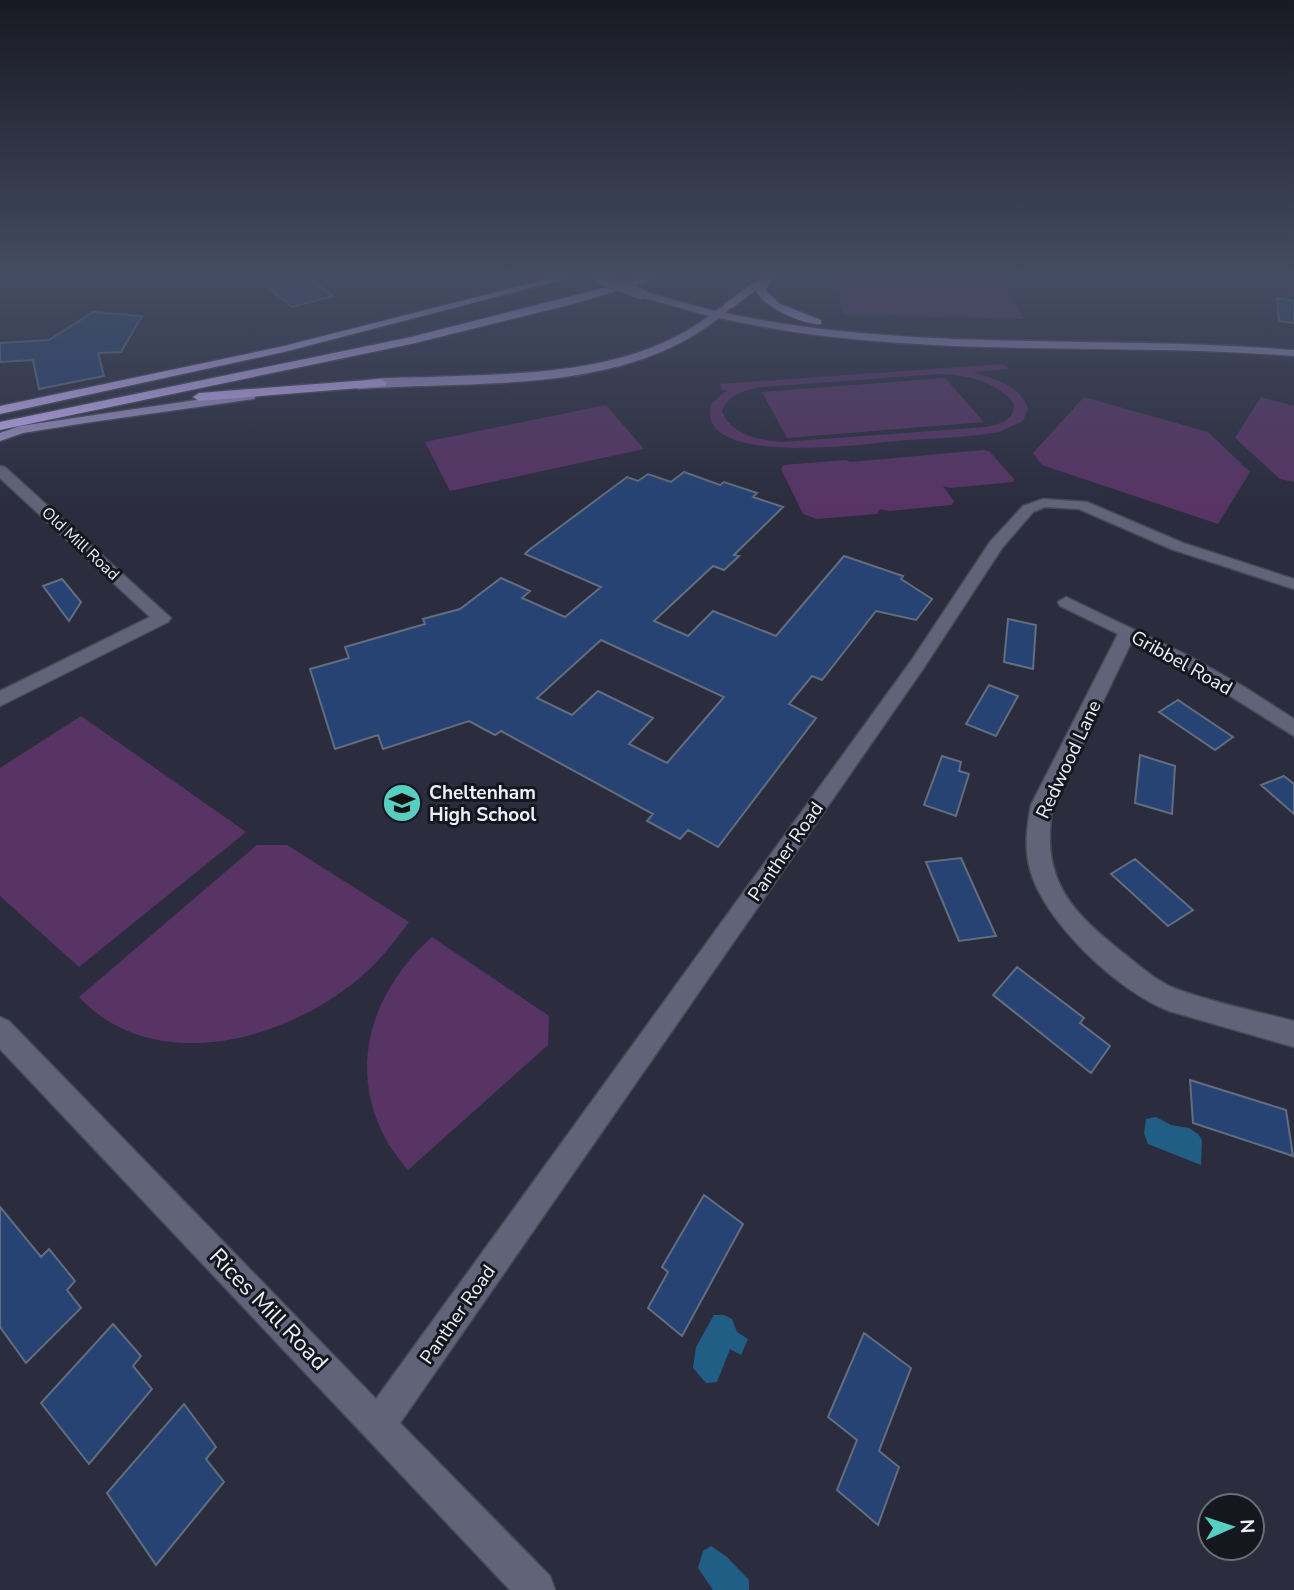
<svg xmlns="http://www.w3.org/2000/svg" width="1294" height="1590" viewBox="0 0 1294 1590" font-family="'Nunito Sans',sans-serif">
	<style>
		.green { fill: #573464; fill-rule: evenodd }
		.water { fill: #205e86 }
		.building { fill: #264374; stroke: #626d7f; stroke-width: 2; fill-rule: evenodd }
		.lines { fill: none; stroke-linecap: round; stroke-linejoin: round }
		.minor-casing { stroke: #474958; stroke-width: 3 }
		.major-casing { stroke: #474958; stroke-width: 3 }
		.highway-casing { stroke: #474958; stroke-width: 3 }
		.minor { fill: #616478; fill-rule: evenodd }
		.major { fill: #9c91c3; fill-rule: evenodd }
		.highway { fill: #c4aff5; fill-rule: evenodd }
		.major-bridge-casing { stroke: #474958; stroke-width: 13; stroke-linecap: butt }
		.major-bridge { stroke: #9c91c3; stroke-width: 11 }
		.labels { text-anchor: middle; stroke-width: 6; stroke-linejoin: round; paint-order: stroke }
		.far-street-label { font-size: 16px; fill: #edeffb; stroke: #15161e }
		.street-label { font-size: 19px; fill: #edeffb; stroke: #15161e }
		.poi-label { font-size: 19px; font-weight: bold; fill: #edeffb; stroke: #15161e; text-anchor: start }
		.near-street-label { font-size: 23px; fill: #edeffb; stroke: #15161e }
	</style>
	<rect width="100%" height="100%" fill="#2b2d3e"/>
	<path class="green" d="M836,278L1000,281L1004,282L1024,319L843,314Z
		M1003,364L1009,369L973,372C994,379 1021,385 1028,409L1023,421L999,432C965,438 930,438 896,441C867,444 690,468 712,403L727,390H722L719,384ZM939,374C966,375 994,380 1013,402C1017,420 1000,424 986,427L782,442C759,440 731,435 722,411C729,394 744,391 761,387Z
		M945,378L984,422L787,438L762,392Z
		M1084,397L1208,432L1250,472L1218,524L1042,465L1033,453Z
		M1261,397L1294,406V482L1280,479L1235,438Z
		M606,405L644,449L450,491L425,442Z
		M983,450L989,451L1014,479L1013,482L950,488L943,486L954,501L952,505L889,511L880,509L877,514L817,519L803,514L781,469L783,465L845,460L851,462Z
		M81,716L246,832L79,967L0,896V768Z
		M257,845H287L409,922C393,944 377,964 356,981C281,1042 153,1076 79,997Z
		M432,937L549,1016L548,1045L408,1170C342,1095 360,1001 432,937Z"/>
	<path class="water" d="M1156,1117L1171,1125L1189,1128L1198,1134L1202,1140L1201,1165L1148,1144L1144,1133L1146,1119Z
		M714,1315H724L732,1319L737,1332L748,1339L741,1355L730,1349L717,1382L706,1383L693,1368L696,1347Z
		M711,1546L727,1557L749,1580V1590H713L698,1568L703,1551Z"/>
	<path class="building" d="M257,278H308L333,296L292,307Z
		M1277,298L1294,301V323L1279,321Z
		M93,312L142,316L121,352L98,353L104,376L39,389L33,360L0,362V343L49,340Z
		M684,472L720,485L724,482L757,493L753,497L783,507L734,555L739,556L724,570L713,566L654,621L688,636L713,611L776,636L844,556L903,576L901,579L932,599L916,620L876,611L822,680L812,676L789,704L816,718L718,847L688,830L680,839L647,821L653,814L501,731L495,735L469,721L383,749L378,735L335,749L310,669L349,658L345,647L425,624L423,619L460,609L501,578L530,591L522,598L565,617L601,587L525,554L529,550L627,477L638,481L648,474L671,482ZM601,640L724,697L667,763L629,744L653,718L598,691L572,715L537,698Z
		M62,579L81,602L69,621L43,586Z
		M1008,619L1036,625L1033,669L1004,662Z
		M989,685L1018,696L996,736L966,724Z
		M1178,700L1233,737L1215,750L1159,712Z
		M1140,755L1175,766L1172,814L1135,803Z
		M942,756L961,762L959,771L969,774L956,816L924,805Z
		M1284,776L1294,784V814L1261,785Z
		M961,858L996,936L959,941L926,862Z
		M1135,859L1193,910L1168,926L1111,874Z
		M1017,967L1084,1018L1080,1023L1110,1046L1091,1073L993,995Z
		M1190,1080L1286,1110L1293,1156L1193,1123Z
		M704,1195L743,1224L682,1336L648,1308L668,1272L662,1267Z
		M0,1207L41,1257L49,1249L75,1281L67,1290L81,1308L26,1363L0,1327Z
		M113,1324L141,1356L133,1366L152,1389L89,1464L41,1403Z
		M864,1333L911,1368L879,1451L899,1467L878,1525L837,1490L857,1440L828,1417Z
		M184,1404L216,1447L206,1459L224,1482L156,1565L107,1493Z"/>
	<g class="lines">
		<g class="minor-casing">
			<path id="minor" d="M0,466L5,467L171,618L168,622L0,706V691L150,617L0,478Z
				M1043,499L1087,502L1183,543L1294,579V589L1171,549L1079,509L1045,507L1033,512L1002,548L923,669L400,1423L550,1576L555,1590H510L0,1049V1017L9,1021L376,1399L911,661L990,542L1023,506Z
				M1066,597L1189,656L1246,688L1294,719V736L1205,680L1132,641L1053,805C1039,880 1071,912 1127,956C1142,968 1158,982 1176,989C1214,1003 1255,1011 1294,1021V1047L1169,1011C1119,992 1043,921 1030,869C1024,847 1027,827 1031,805L1118,634L1060,606L1058,602Z"/>
		</g>
		<g class="major-casing">
			<path id="major" d="M641,291L715,311L728,303L733,306L725,313C913,353 1104,334 1294,350V356C1103,341 908,361 719,318C620,396 476,380 358,389L352,385C364,376 413,378 431,377C525,373 630,375 709,316L637,296V292Z
				M250,392L256,396L254,399L85,423L23,433L0,441V433L20,426Z"/>
		</g>
		<g class="highway-casing">
			<path id="highway" d="M551,278H569L284,352L0,414V406L284,346Z
				M642,278H659L577,303L411,344L0,430V422L411,337Z
				M760,278H772L766,291L780,304L821,320V324C805,326 761,306 756,290L732,308H724V304Z
				M381,379L387,383L385,386L199,401L193,397L199,393Z"/>
		</g>
		<use href="#minor" class="minor"/>
		<use href="#major" class="major"/>
		<use href="#highway" class="highway"/>
		<g class="major-bridge-casing">
			<path id="major-bridge" d="M600,278L641,294"/>
		</g>
		<use href="#major-bridge" class="major-bridge"/>
	</g>
	<linearGradient id="sky" x2="0" y2="1"><stop stop-color="#181922"/><stop offset="0.55" stop-color="#444c63"/><stop offset="1" stop-color="#444c63" stop-opacity="0"/></linearGradient>
	<rect width="1294" height="501" fill="url(#sky)"/>
	<defs>
		<g id="school-disc" transform="scale(2.0125)"><circle r="9.5" fill="#57cec2" stroke="#15161e"/><path d="M0-5L7-2L0 1L-7-2ZM-4 1L0 2.5L4 1V4Q0 6-4 4Z" fill="#111"/></g>
	</defs>
	<g fill-rule="evenodd">
		<use href="#school-disc" x="402" y="803"/>
	</g>
	<g class="labels">
		<g class="far-street-label">
			<text transform="translate(81 543) rotate(43)" y="6">Old Mill Road</text>
		</g>
		<g class="street-label">
			<text transform="translate(1182 662) rotate(29)" y="7">Gribbel Road</text>
			<text transform="translate(1068 759) rotate(-65)" y="7">Redwood Lane</text>
			<text transform="translate(785 851) rotate(-55)" y="7">Panther Road</text>
			<text transform="translate(457 1314) rotate(-55)" y="7">Panther Road</text>
		</g>
		<g class="poi-label">
			<text x="429" y="799">Cheltenham<tspan x="429" dy="22">High School</tspan></text>
		</g>
		<g class="near-street-label">
			<text transform="translate(269 1309) rotate(46)" y="8">Rices Mill Road</text>
		</g>
	</g>
	<g transform="translate(1231 1527) rotate(87)"><circle r="33" fill="#15161e" stroke="#6b6d76" stroke-width="2"/>
	<path d="M0-5L12 26L0 18L-12 26Z" fill="#57cec2"/>
	<text y="-10" font-size="19" font-weight="bold" text-anchor="middle" fill="#edeffb">N</text>
	</g>
</svg>
